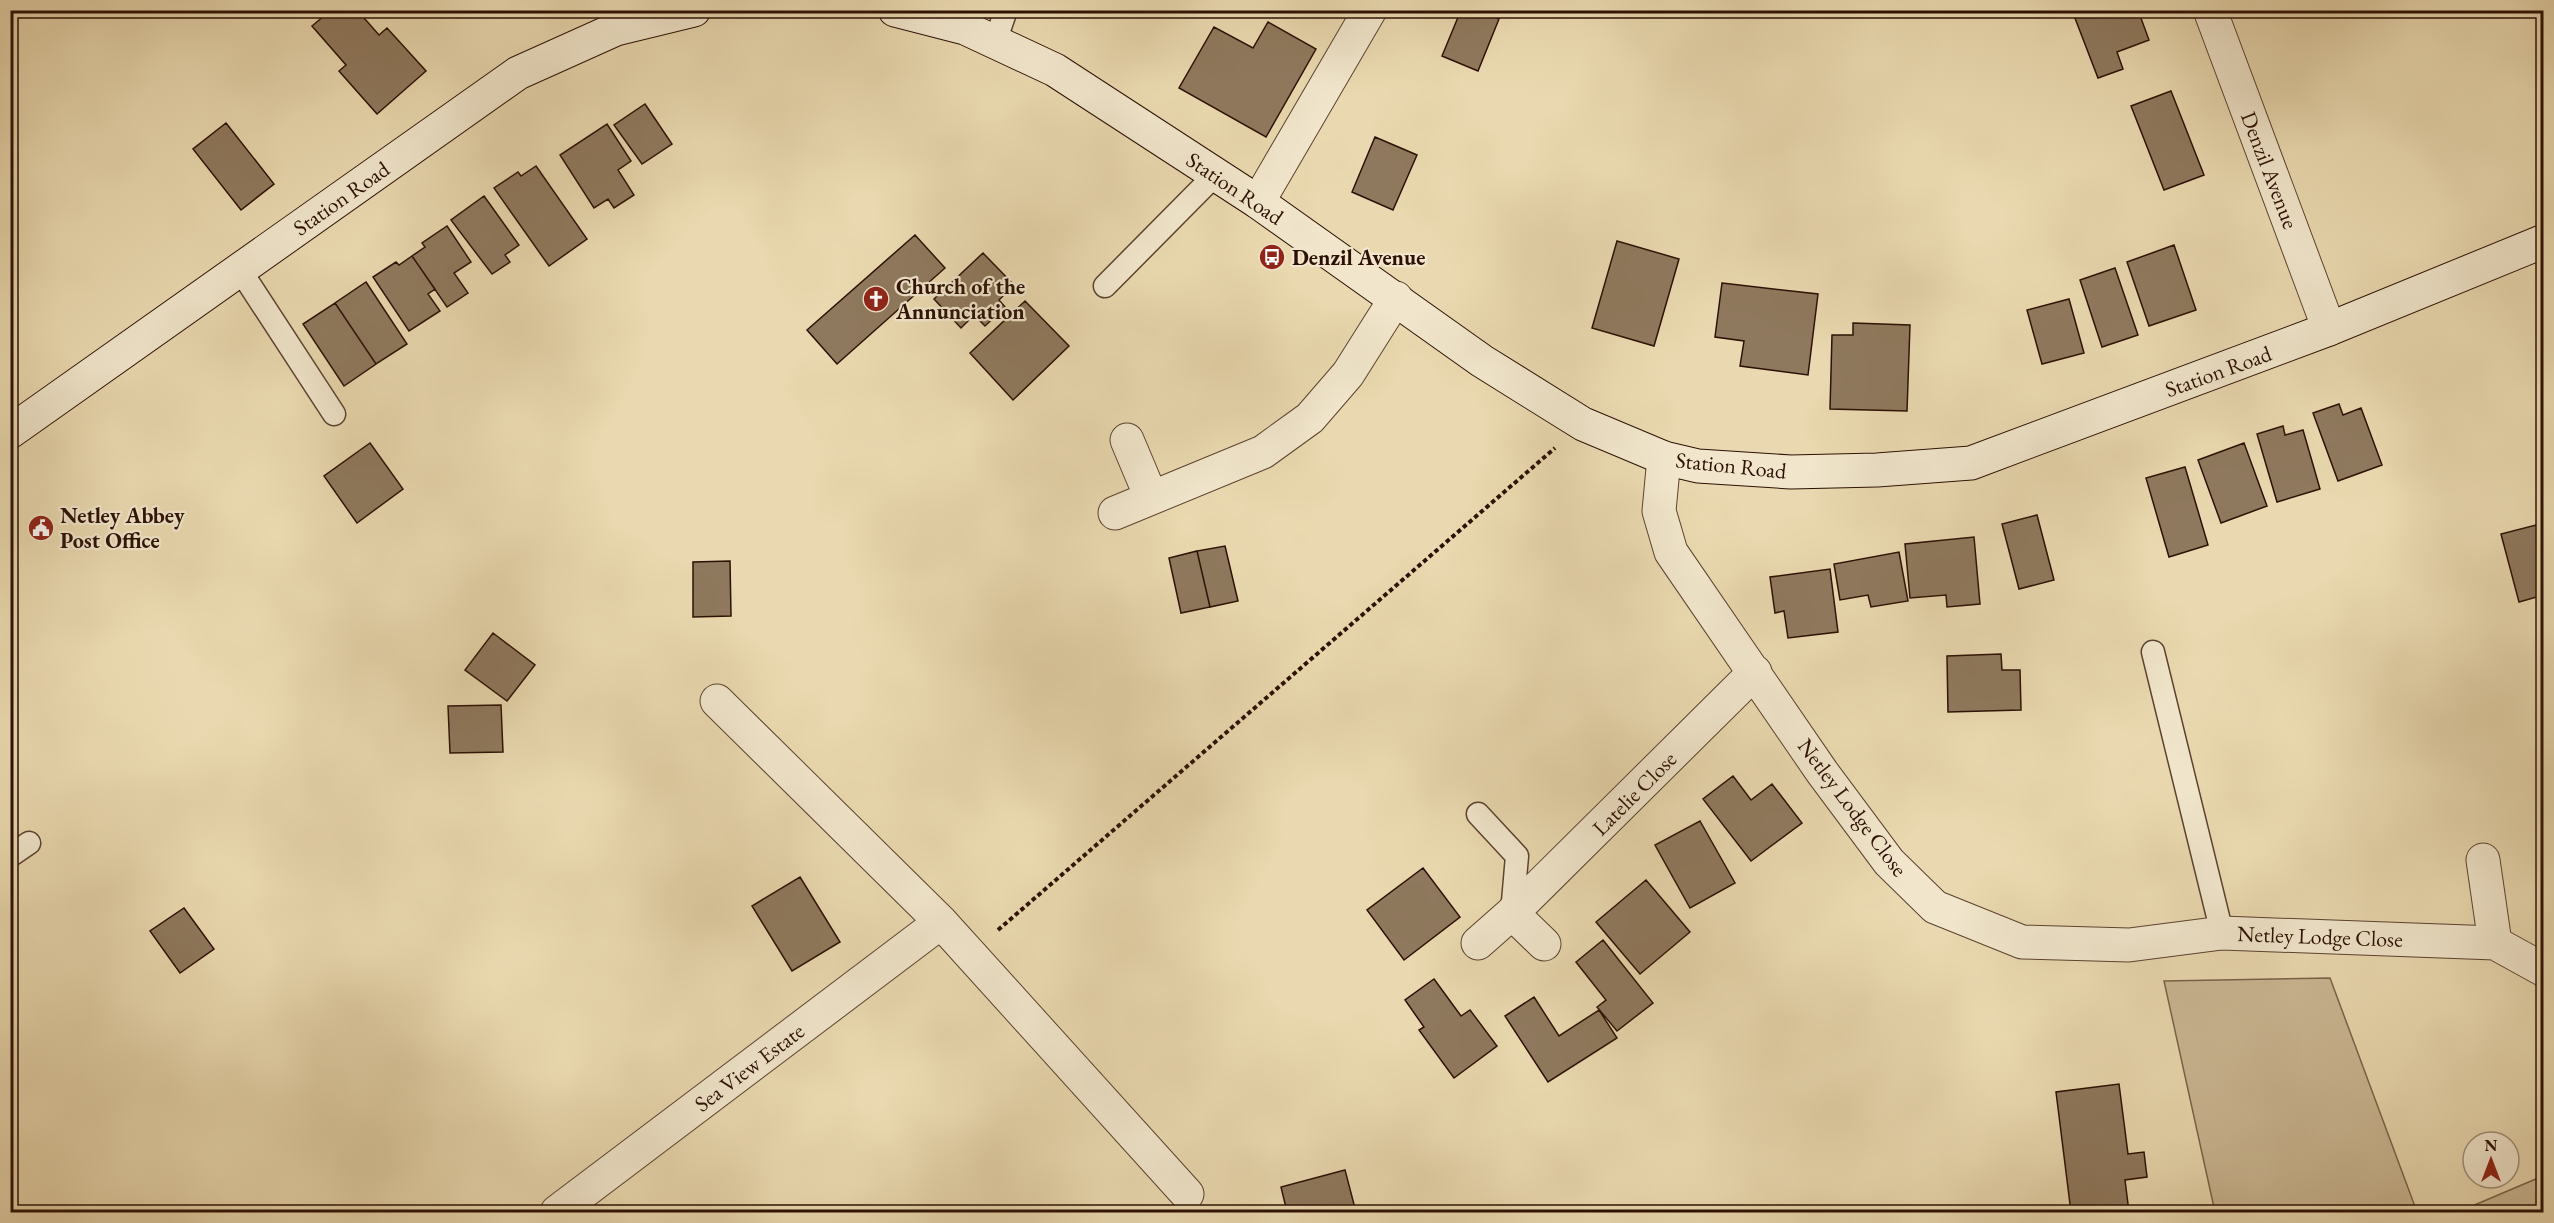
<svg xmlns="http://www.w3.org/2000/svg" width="2554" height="1223" viewBox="0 0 2554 1223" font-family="'EB Garamond',serif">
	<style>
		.green { fill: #cab793; stroke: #7b644c; stroke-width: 1.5 }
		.building { fill: #8f795e; stroke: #2c1005; stroke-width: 1.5 }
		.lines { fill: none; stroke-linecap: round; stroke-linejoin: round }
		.lane-casing { stroke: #5c4230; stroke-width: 25 }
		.street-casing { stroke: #5c4230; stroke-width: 35 }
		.secondary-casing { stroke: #2c1005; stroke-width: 35 }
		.path { stroke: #2c1005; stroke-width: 4; stroke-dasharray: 4.5 3; stroke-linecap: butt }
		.lane { stroke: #f1e6cc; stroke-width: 22 }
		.street { stroke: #f1e6cc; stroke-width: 33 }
		.secondary { stroke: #f1e6cc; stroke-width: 33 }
		.labels { text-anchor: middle; stroke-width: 4.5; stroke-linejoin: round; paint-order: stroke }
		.street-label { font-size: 22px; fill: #2c1005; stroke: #f1e6cc }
		.poi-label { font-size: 22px; font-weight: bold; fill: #2c1005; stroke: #f1e6cc; text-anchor: start }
	</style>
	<rect width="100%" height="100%" fill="#ead9b0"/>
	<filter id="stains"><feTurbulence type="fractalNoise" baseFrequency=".00333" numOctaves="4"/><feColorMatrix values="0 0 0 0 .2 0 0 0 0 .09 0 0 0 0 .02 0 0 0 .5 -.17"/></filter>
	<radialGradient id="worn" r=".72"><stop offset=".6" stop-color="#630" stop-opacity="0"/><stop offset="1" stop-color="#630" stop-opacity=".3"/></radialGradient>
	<path class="green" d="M2330,978L2417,1212H2215L2164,981Z
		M2543,1176V1212H2458Z"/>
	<path class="building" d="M331,10H357L379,35L387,28L426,71L377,114L339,71L346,65L312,26Z
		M1461,10H1480L1499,19L1478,71L1442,56Z
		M2081,10H2138L2149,40L2117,52L2123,69L2098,78L2073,13Z
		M1268,22L1316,49L1266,137L1179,88L1214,27L1253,48Z
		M2171,91L2204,175L2164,190L2131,106Z
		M645,104L672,144L642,164L614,125Z
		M226,123L274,184L241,210L193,149Z
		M607,124L631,161L618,170L634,195L614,208L608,199L594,208L560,155Z
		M1375,137L1417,155L1393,210L1352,192Z
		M536,166L587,239L549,266L494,188L518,172L521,176Z
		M484,196L519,245L505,255L510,262L492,274L451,220Z
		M447,226L471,262L454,273L468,293L447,307L412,256L425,247L422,243Z
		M915,235L945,268L837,364L807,330Z
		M1617,241L1679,259L1654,346L1592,328Z
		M2174,245L2196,310L2149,326L2127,262Z
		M983,253L1014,285L999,300L1005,307L985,326L974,315L961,328L934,299Z
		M412,256L435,289L428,294L440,311L409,331L373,277L396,262L399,265Z
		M2115,268L2138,335L2102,347L2080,280Z
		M366,282L407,344L376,364L335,303Z
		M1722,283L1818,294L1808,375L1740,366L1744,341L1715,337Z
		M2069,299L2084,353L2042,364L2027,310Z
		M1025,301L1069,346L1013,400L970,353Z
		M335,303L376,364L344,386L303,324Z
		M1853,323L1910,325L1907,411L1830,409L1832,335H1853Z
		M2339,404L2343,415L2361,408L2382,465L2338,481L2313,413Z
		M2283,426L2285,435L2303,430L2320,489L2277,502L2257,434Z
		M370,443L403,489L357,523L324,476Z
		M2244,443L2267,506L2221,523L2198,460Z
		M2185,467L2208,545L2169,557L2146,478Z
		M2037,515L2054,580L2019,589L2002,524Z
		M2544,523V595L2519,602L2501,534Z
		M1974,537L1980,604L1947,607L1946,595L1910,598L1905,544Z
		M1225,546L1238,601L1210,607L1197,551Z
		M1197,551L1210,607L1181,613L1169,558Z
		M1899,552L1908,601L1871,607L1868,595L1840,600L1834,564Z
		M730,561L731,616L693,617V562Z
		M1830,569L1838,632L1788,638L1784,611L1775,613L1770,577Z
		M493,633L535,665L507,701L465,670Z
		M2001,654L2002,670H2020L2021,710L1948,712L1947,656Z
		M501,705L503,752L450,753L448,706Z
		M1733,776L1751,800L1772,784L1802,823L1751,861L1703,799Z
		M1700,821L1735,883L1690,908L1655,845Z
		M1423,868L1460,917L1404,960L1367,910Z
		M800,877L840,942L792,971L752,906Z
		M1646,880L1690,932L1640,974L1596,922Z
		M184,908L214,949L180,973L150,931Z
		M1603,940L1653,1003L1617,1031L1597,1007L1606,1000L1576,962Z
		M1434,979L1461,1016L1470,1010L1497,1046L1454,1078L1419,1030L1424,1027L1405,1000Z
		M1534,997L1559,1036L1599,1010L1617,1038L1548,1082L1505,1016Z
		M2119,1084L2128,1154L2144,1152L2147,1177L2125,1180L2129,1212H2071L2056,1092Z
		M1345,1170L1356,1212H1287L1281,1187Z"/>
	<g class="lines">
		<g class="lane-casing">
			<path id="lane" d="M995,42L1006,10
				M240,270L334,414
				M1105,286L1215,175
				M2153,652L2222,933
				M1478,814L1517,856L1512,913
				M10,856L29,843"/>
		</g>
		<g class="street-casing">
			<path id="street" d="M2210,10L2329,329
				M1258,202L1370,10
				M1127,440L1151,497
				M1664,458L1659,511L1671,552L1822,772L1889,862L1935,907L2022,942L2129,945L2222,933L2495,943L2483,860
				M1115,513L1263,452L1310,418L1348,374L1396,298
				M717,701L941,922L1187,1194
				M1478,943L1512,913
				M2495,943L2544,970
				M1544,944L1512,913L1755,672
				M557,1212L941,922"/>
		</g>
		<g class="secondary-casing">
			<path id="secondary" d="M895,10L965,28L1055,70L1258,202L1482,361L1583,424L1664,458L1698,466L1791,472L1877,470L1971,463L2329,329L2544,241
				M10,432L518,73L616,29L694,10"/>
		</g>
		<path class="path" d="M998,930L1555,448"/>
		<use href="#lane" class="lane"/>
		<use href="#street" class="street"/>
		<use href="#secondary" class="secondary"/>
	</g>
	<defs>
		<g id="bus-disc" transform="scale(1.35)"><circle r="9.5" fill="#8f2418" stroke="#f1e6cc"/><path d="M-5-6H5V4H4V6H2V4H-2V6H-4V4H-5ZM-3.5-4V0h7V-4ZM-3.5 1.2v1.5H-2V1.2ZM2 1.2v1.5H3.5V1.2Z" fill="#fff"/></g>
		<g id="church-disc" transform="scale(1.35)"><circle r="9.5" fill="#8f2418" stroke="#f1e6cc"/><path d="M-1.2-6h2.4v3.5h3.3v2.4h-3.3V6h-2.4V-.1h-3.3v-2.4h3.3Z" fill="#fff"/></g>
		<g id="civic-disc" transform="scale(1.35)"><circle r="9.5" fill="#8f2418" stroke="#f1e6cc"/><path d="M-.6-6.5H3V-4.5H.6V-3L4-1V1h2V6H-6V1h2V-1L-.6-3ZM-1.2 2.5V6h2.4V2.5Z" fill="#fff"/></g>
	</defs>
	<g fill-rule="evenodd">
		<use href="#bus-disc" x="1272" y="257"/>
		<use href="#church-disc" x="876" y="299"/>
		<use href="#civic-disc" x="41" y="528"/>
	</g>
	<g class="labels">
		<g class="street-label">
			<text transform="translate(2270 170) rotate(69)" y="8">Denzil Avenue</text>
			<text transform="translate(1235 188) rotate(34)" y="8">Station Road</text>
			<text transform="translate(341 198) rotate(-35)" y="8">Station Road</text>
			<text transform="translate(2218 371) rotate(-20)" y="8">Station Road</text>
			<text transform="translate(1731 465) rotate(6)" y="8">Station Road</text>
			<text transform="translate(1634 793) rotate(-45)" y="8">Latelie Close</text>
			<text transform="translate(1853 807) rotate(53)" y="8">Netley Lodge Close</text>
			<text transform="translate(2320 936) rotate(2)" y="8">Netley Lodge Close</text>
			<text transform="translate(749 1067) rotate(-37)" y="8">Sea View Estate</text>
		</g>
		<g class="poi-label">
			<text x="1292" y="265">Denzil Avenue</text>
			<text x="896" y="294">Church of the<tspan x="896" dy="25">Annunciation</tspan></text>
			<text x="60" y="523">Netley Abbey<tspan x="60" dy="25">Post Office</tspan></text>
		</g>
	</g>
	<rect width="2554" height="1223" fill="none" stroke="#ead9b0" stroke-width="36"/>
	<rect x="12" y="12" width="2530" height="1199" fill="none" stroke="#2c1005" stroke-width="3"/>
	<rect x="18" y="18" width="2518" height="1187" fill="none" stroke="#2c1005" stroke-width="1.5"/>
	<g transform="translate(2491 1160)"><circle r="28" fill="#f1e6cc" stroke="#a2907c" stroke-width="1.5"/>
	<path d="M0-4.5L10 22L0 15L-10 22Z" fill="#8f2418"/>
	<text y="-9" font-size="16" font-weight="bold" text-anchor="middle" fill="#2c1005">N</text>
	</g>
	<rect width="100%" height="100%" filter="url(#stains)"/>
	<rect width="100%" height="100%" fill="url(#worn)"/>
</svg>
